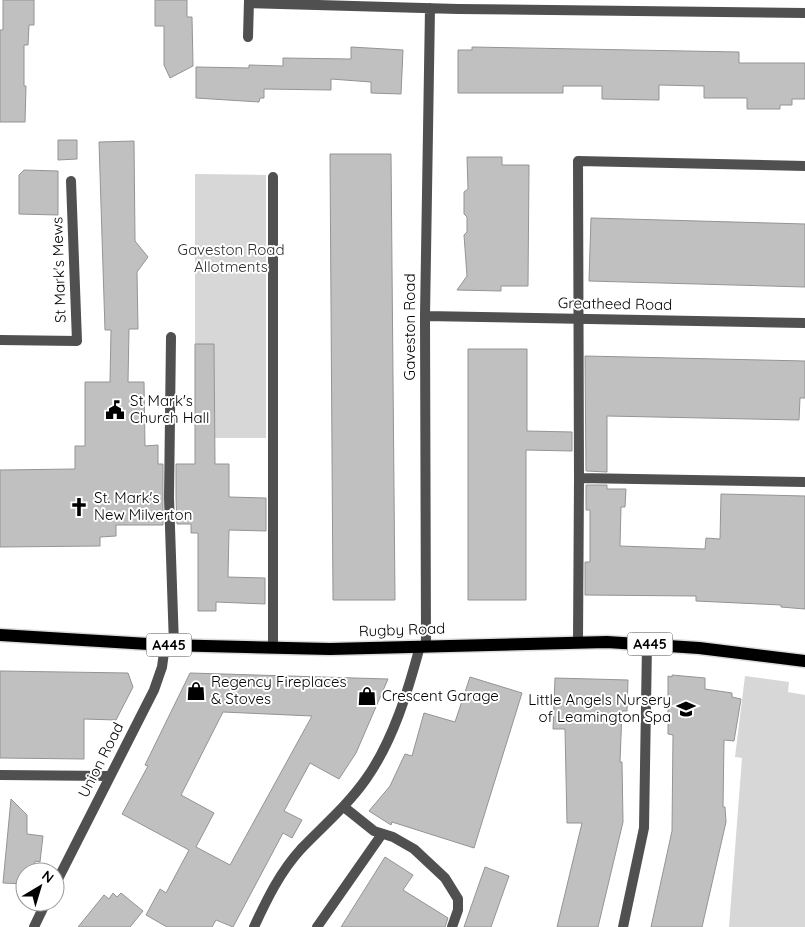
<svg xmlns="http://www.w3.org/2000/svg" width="805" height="927" viewBox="0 0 805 927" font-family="Quicksand,sans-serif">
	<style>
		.green { fill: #d7d7d7 }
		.building { fill: #c0c0c0; stroke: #949494; fill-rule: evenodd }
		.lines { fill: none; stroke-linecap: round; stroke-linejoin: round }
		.primary-casing { stroke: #dbdbdb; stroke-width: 15 }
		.lane { stroke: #505050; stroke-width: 10 }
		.street { stroke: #505050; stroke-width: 10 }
		.primary { stroke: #000; stroke-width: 12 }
		.labels { text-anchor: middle; stroke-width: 4; stroke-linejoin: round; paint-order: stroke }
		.shield { fill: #fff; stroke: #4c4c4c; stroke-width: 1 }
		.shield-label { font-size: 14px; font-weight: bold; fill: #000 }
		.park-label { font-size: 15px; fill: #2e2e2e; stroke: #fff }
		.street-label { font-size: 15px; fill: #000; stroke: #fff }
		.poi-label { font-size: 15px; fill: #000; stroke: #fff; text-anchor: start }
	</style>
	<rect width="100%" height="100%" fill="#fff"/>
	<path class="green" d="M195,174L266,175V438H215L214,344H195Z
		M745,676L789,682L788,692L805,695V927H729L742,758L735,757Z"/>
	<path class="building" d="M3,0H34V25H29L28,45H24V86H26L25,122H0V30H3Z
		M155,0H187V17H192L193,66L170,78L164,65V26H155Z
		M351,47L403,50L401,94L371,93V82L331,79V90L264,89V98H260L259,102L196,98V67L249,68V65L283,66V58L351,59Z
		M472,47L739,52V63H805V99H792V105H780V109H747V98H704V86L659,85V100L602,99V86H563V93H458V50H472Z
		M58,140H77V159L58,160Z
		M134,141L135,241L148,257L137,272L138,329H129L128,382H144L145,446L158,445V464H163V525H116V536L100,537V546L0,547V470L75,469V446H85V382H110L111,330H105L99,142Z
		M330,154H391L395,600H333Z
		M467,157H502V165H529L528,286H501V291L457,290L467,276L464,235L467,232V217L464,214V192L468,189Z
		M24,170L58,171V215L19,214V175Z
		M591,218L805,224V287L589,281Z
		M195,344H214L215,464H229V497L266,498V531L229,530L228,577L265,578V604L216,602V611H198V533H191V524H177L176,498V464H195Z
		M468,349H527V431L572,432V451L526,450V600H468Z
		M585,356L805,361V398H800L799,420L607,416V472L586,471Z
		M586,485H607V489H626L625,507H621L620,546L705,549L706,538L720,539L721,494L805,496V609L781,607V605L696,601V596L585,595V562H590V510H586Z
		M0,671L128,673L133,687L116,720L84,719V759L0,758Z
		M190,673L388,679L356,753L339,779L310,763L284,811L302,820L292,838L283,833L233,927L216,920L212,927H167L146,915L160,889L166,893L189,850L122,814L148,766L145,765ZM223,712L312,716L230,865L196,847L214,813L181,795Z
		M672,675L705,678V689L732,693V697L741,699L734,741L724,740L723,807H725L726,822L702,927H651L672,831L673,735L668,734V676L672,677Z
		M470,677L522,693L474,848L392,822L391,825L369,811L390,786L405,754L412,756L424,713L455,722Z
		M555,678L628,680L627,711H622L620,762H622L623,822L598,927H557L582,823H567L565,729H553Z
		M11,799L27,815V834L43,836L40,862L35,861L34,871L25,870V884L3,883Z
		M385,857L413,875L403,890L448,918L445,927H341Z
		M485,867L509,876L491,927H464Z
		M113,893L117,897L121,893L143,911L130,927H78L104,895L109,899Z"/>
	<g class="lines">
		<g class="primary-casing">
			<path id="primary" d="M0,635L165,645L330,649L607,642L699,648L805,661"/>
		</g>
		<path class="lane" d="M171,337L169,498L174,645
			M579,478L805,482
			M578,643L579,478L578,161L805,166
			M273,648V177
			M344,807L374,831L393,837L414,849L445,878L458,899V910L452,927
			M317,927L382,834"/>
		<path class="street" d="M249,3L458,9L805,13
			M248,37L249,0
			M425,316L805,323
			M0,340L77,341L71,181
			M426,646L425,316L430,8
			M0,775L110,776
			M55,885L154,690L162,667L165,645
			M34,927L46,902
			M254,927C267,899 280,872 301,849C323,826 347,806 366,779C393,741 408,691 420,646
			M623,927L644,828L647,644"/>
		<use href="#primary" class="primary"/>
	</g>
	<defs>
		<g id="civic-bare" transform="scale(1.5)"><path d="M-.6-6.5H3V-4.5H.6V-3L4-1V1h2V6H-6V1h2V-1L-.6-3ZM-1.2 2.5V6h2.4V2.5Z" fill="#000" stroke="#fff" stroke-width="2.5" paint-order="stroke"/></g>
		<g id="church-bare" transform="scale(1.5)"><path d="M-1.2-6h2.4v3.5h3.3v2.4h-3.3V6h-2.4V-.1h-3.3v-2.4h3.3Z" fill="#000" stroke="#fff" stroke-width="2.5" paint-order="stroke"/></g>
		<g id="shop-bare" transform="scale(1.5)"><path d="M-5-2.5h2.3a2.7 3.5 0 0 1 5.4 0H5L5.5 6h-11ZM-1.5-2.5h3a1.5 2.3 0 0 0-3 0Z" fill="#000" stroke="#fff" stroke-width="2.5" paint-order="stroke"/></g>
		<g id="school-bare" transform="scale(1.5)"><path d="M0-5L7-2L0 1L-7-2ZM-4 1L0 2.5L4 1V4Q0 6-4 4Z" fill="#000" stroke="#fff" stroke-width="2.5" paint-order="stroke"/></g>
	</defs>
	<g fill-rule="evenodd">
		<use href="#civic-bare" x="115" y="410"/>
		<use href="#church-bare" x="79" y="507"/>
		<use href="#shop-bare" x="196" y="691"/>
		<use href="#shop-bare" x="367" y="696"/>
		<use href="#school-bare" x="686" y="709"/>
	</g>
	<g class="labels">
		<g class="shield">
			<rect x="627.5" y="632.5" width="45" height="23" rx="4"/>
			<rect x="146.5" y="633.5" width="45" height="23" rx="4"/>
		</g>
		<g class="shield-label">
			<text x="650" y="649">A445</text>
			<text x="169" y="650">A445</text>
		</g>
		<g class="park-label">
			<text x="231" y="255">Gaveston Road<tspan x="231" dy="17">Allotments</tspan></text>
		</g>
		<g class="street-label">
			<text transform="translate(59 270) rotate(-92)" y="5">St Mark's Mews</text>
			<text transform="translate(615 304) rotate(1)" y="5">Greatheed Road</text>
			<text transform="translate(410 327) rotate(-90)" y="5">Gaveston Road</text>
			<text transform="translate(402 630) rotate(-2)" y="5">Rugby Road</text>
			<text transform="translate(101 760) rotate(-63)" y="5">Union Road</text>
		</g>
		<g class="poi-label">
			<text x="130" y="406">St Mark's<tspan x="130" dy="17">Church Hall</tspan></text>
			<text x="94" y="503">St. Mark's<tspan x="94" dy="17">New Milverton</tspan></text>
			<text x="211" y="687">Regency Fireplaces<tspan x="211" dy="17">&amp; Stoves</tspan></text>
			<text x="382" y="701">Crescent Garage</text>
			<text x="671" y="705" text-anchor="end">Little Angels Nursery<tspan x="671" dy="17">of Leamington Spa</tspan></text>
		</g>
	</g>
	<g transform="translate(40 887) rotate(38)"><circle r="24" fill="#ffffff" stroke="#999999"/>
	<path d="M0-4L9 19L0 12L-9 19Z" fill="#000000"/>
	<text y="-8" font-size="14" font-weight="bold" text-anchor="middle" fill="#000000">N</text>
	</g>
</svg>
